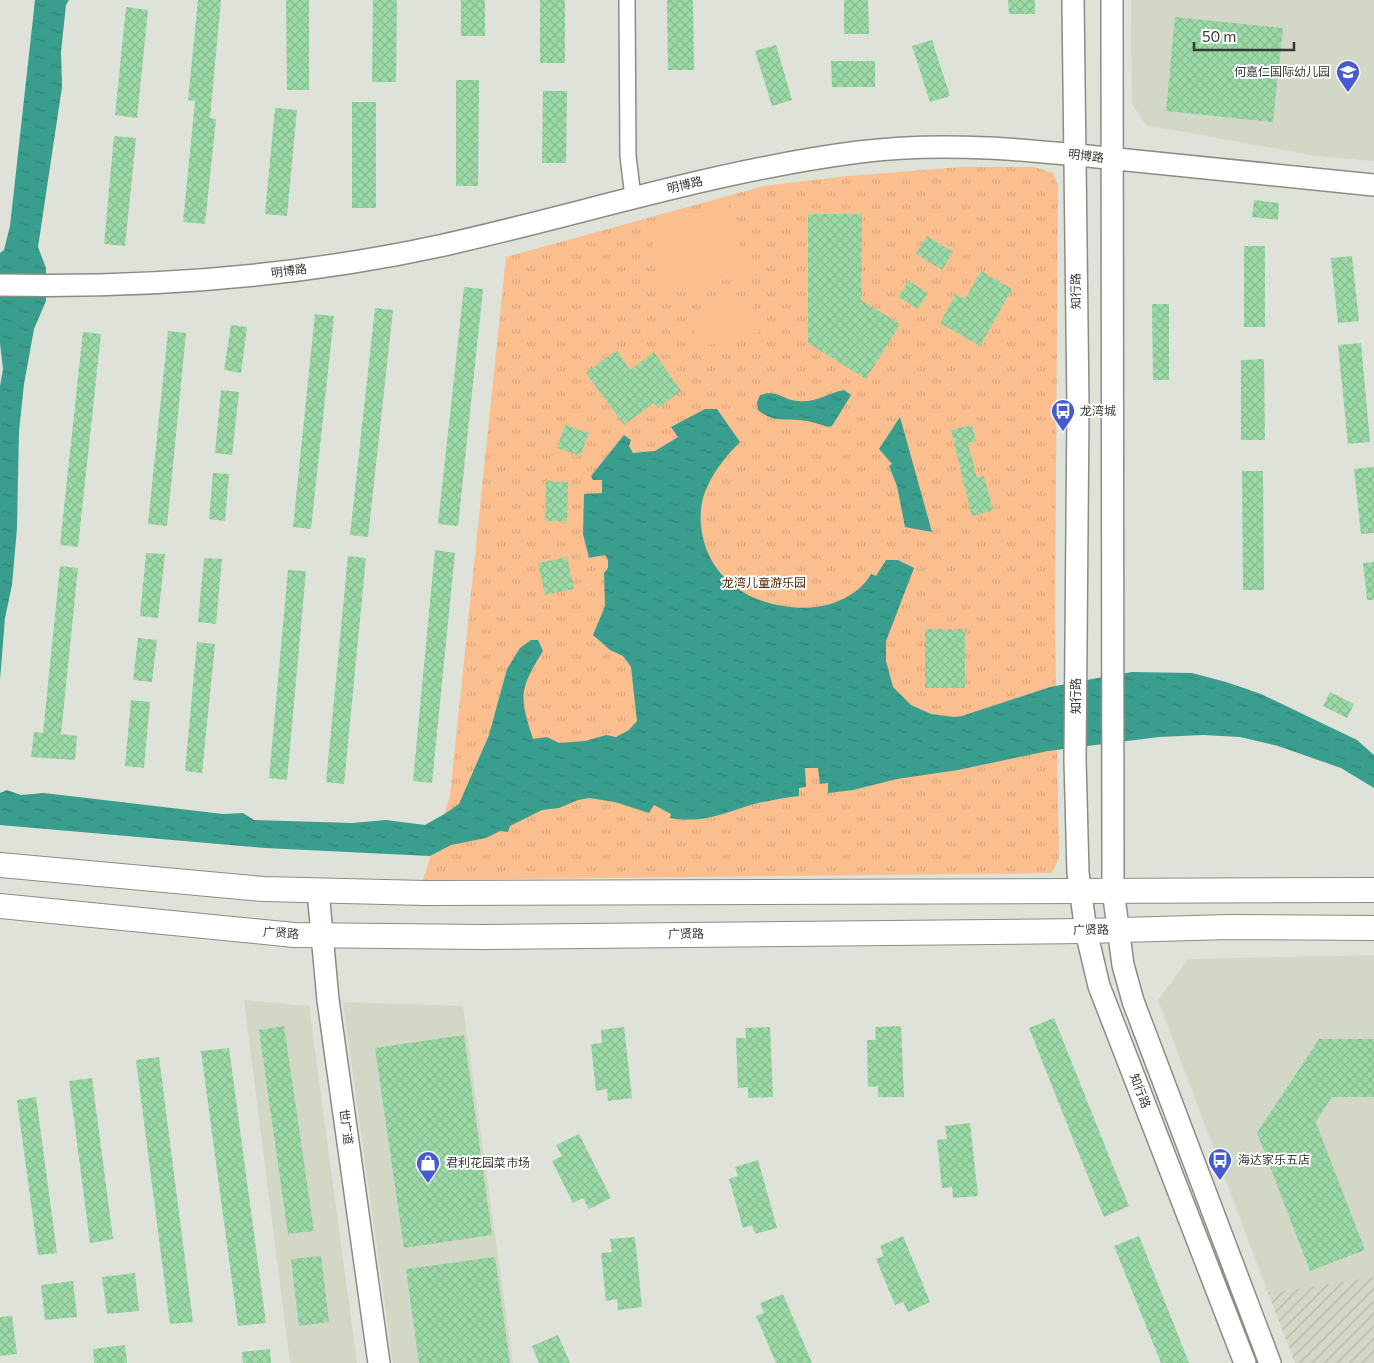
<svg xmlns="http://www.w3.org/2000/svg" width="1374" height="1363" viewBox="0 0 1374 1363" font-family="Commissioner,'Noto Sans SC',sans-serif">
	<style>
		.built { fill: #d3d7c6 }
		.industrial { fill: url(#industrial-furrows) }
		.grass { fill: url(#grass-tufts) }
		.garden { fill: #fbbe8f }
		.water { fill: url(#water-ripples) }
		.building { fill: url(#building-cross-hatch) }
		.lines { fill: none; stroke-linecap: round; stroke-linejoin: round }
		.street-casing { stroke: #8a8d83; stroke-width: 18 }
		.secondary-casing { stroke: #8a8d83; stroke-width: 24 }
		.primary-casing { stroke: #8a8d83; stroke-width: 26 }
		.street { stroke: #fff; stroke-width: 15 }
		.secondary { stroke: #fff; stroke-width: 21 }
		.primary { stroke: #fff; stroke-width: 24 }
		.labels { text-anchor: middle; stroke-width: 4; stroke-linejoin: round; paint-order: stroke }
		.poi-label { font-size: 12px; fill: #363834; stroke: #fff; text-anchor: start }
		.street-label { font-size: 12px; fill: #363834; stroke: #fff }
		.park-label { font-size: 12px; fill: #512a03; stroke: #fff }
	</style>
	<defs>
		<pattern id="industrial-furrows" width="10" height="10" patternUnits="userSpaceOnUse" patternTransform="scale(1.25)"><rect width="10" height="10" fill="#d3d7c6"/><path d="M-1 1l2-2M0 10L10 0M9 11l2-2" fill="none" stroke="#b6b9ab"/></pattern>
		<pattern id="grass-tufts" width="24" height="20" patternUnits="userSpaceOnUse" patternTransform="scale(1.25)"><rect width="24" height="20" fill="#fbbe8f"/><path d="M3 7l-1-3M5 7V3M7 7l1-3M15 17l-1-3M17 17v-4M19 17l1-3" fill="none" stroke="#d8a47c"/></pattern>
		<pattern id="water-ripples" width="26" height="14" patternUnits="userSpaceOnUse" patternTransform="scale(1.25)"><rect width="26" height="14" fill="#399e8d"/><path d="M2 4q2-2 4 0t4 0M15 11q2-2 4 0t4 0" fill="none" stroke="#318274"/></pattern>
		<pattern id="building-cross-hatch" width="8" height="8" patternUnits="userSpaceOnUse" patternTransform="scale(1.25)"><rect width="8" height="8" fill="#9bd9a6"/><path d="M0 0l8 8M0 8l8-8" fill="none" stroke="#86bb90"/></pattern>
	</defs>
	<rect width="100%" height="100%" fill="#dfe2d8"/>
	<path class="built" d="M1131,0H1374V161L1316,156L1146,125L1132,104Z
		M1374,955V1277L1268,1293L1158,1000L1188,959Z
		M244,1000L309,1006L357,1363H290Z
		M343,1002L463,1006L513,1363H393Z"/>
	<path class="industrial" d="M1374,1277V1363H1295L1268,1293Z"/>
	<path class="grass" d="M961,167H1034L1053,173L1058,186L1055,619L1059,858L1052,873L423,880L450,796L506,257L764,186L848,176Z"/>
	<path class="garden" d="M728,203L747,274L666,295L647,224Z
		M750,296L760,332L698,348L689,312Z"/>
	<path class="water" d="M35,0H69L66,5L61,52L62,87L38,247L46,268V301L34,329L24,384L19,431L17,528L12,585L5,618L0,680V386L3,369L0,343V253L4,250L10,226Z
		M844,390L851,395L832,426L828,427C819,424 810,421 800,420C784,419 772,422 758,410L757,402L760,395C778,389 782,400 798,401C815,403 828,393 844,390Z
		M705,409H717L740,442C725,457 713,472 705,492C701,502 700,515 701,525C705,574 745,603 791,607C814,610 837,605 856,591C862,587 867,580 871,574L876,576L886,560H898L914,568L886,641V661L893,687L911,705L931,714L954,717L962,716L1050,687L1103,677L1132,672L1192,673L1226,682L1261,694L1357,740L1374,755V788L1341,768L1278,746L1240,737L1203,735L1159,737L1048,751L958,770L897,779L853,790L828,793V783L820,784L818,768H805L806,787L799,788V796C784,798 772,800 758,803C725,812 706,824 670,818L671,814L654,805L649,813L615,802L589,798L578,800L559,808L542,810L510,826L508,832L500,831L486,838L451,845L430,856L265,848L0,825V793L7,790L21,795L44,793L223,814L243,813L254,820L352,823L386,820L425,825L446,813L459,804L489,735L507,669L520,648L531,640H538L543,651C519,690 519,696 533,739L547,737L559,743L585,741L606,735L616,737L629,730L637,721L631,667L623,656L610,650L593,635L605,606L604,573L608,568V560L605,555L589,558L583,534L584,494L602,493V480H593L591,476L624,435L631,440L629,446L633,453L655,451L678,437L671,427Z
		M900,417L932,532L905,527L897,486L889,466L892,464L879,449Z"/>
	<path class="building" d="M198,0H221L210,118L216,119L205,224L183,222L195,101L188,100Z
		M286,0H309V90H287Z
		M373,0H397L396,82H372Z
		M461,0H485V36H461Z
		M540,0H565V63H540Z
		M667,0H693L694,70H668Z
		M844,0H868L869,34H844Z
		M1008,0H1035V14H1009Z
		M126,7L148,10L137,118L115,115Z
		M1175,17L1283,28L1273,122L1166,111Z
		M932,40L950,96L930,102L912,46Z
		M776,45L792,100L772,106L755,51Z
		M831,61H875V87H832Z
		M456,80H479L478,186H456Z
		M543,91H567L566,163H542Z
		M352,102H376V208H352Z
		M275,108L297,110L287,216L265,214Z
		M114,136L136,138L125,246L104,244Z
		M1254,200L1279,203L1278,220L1252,217Z
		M808,214H862L861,300L900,324L866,379L808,343Z
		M927,236L953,252L942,270L916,254Z
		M1244,246H1265V327H1244Z
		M1352,256L1359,321L1338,323L1331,258Z
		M981,271L1012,289L980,346L940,323L956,294L965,299Z
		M909,281L928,293L918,309L898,297Z
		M464,287L483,289L458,526L438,524Z
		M1152,304H1169V380H1153Z
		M375,308L393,310L368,537L350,535Z
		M315,314L334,316L311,529L293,527Z
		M231,325L247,327L241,373L224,370Z
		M168,331L186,333L167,526L148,524Z
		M83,332L101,334L78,547L60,545Z
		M1361,343L1370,442L1348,444L1338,345Z
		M617,350L630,370L654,352L681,391L658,408L654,403L624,425L586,373Z
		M1264,359L1265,440H1241V360Z
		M221,390L239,392L232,455L215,453Z
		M565,425L589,433L580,456L557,448Z
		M972,425L976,441L968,443L977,478L984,476L993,510L972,516L951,430Z
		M1374,467V533L1361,534L1354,469Z
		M1242,471H1263L1264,590H1243Z
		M213,473L229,474L225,521L209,519Z
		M546,481L568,482L567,521H545Z
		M435,550L455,553L432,783L413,781Z
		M146,553L165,554L158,618L140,616Z
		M348,556L366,558L344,784L326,782Z
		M567,557L574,589L545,595L538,563Z
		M204,558L222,559L216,624L198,622Z
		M1374,562V600H1367L1363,563Z
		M60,566L78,568L61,734L77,736L75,760L31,757L34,732L43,733Z
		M288,570L306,571L287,780L269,778Z
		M925,629H965V688H925Z
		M138,638L157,640L152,682L133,680Z
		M197,642L215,644L202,773L185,771Z
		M1330,692L1354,704L1347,718L1323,706Z
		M131,700L150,702L144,768L125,766Z
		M1054,1018L1129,1206L1104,1217L1029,1028Z
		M284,1026L314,1231L288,1234L259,1030Z
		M901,1026L904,1097H878V1086L868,1087L867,1040H876L875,1027Z
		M624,1027L632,1098L608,1101L607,1089L596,1091L591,1044L602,1043L601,1030Z
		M770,1027L773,1097L748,1098V1087L738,1088L736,1038H746L745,1028Z
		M464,1035L492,1235L404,1248L375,1048Z
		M1319,1039H1374V1097H1332L1318,1118L1316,1123L1365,1250L1310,1271L1257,1133Z
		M229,1048L266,1323L238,1326L201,1051Z
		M159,1057L193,1322L170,1324L136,1060Z
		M92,1078L113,1239L90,1243L69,1081Z
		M36,1097L57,1253L38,1255L17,1100Z
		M970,1123L978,1196L953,1198L952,1187L942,1188L937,1140L947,1139L945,1126Z
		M579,1134L611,1198L589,1209L583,1198L573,1203L552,1161L562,1156L556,1145Z
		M758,1160L777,1228L755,1234L752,1225L743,1228L729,1179L738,1176L735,1167Z
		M903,1236L930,1302L908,1312L903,1302L895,1305L876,1259L884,1256L880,1246Z
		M1139,1236L1189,1363H1161L1114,1246Z
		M635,1237L642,1307L618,1310L617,1299L606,1301L601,1253L612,1252L610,1239Z
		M321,1256L329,1322L299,1326L291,1259Z
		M495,1257L510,1363H419L406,1269Z
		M135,1273L139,1311L107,1314L102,1277Z
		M73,1281L77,1317L45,1320L41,1285Z
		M783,1294L812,1363H776L756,1316L764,1313L760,1303Z
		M12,1316L17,1354L0,1356V1317Z
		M558,1335L570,1363H539L532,1346Z
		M125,1345L127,1363H94L93,1349Z
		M270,1349L271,1363H243L242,1352Z"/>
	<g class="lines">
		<g class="street-casing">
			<path id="street" d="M627,0L628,156L633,197"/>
		</g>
		<g class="secondary-casing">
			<path id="secondary" d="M1073,0L1078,407L1075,760L1078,873L1086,931L1099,986L1245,1363
				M1112,0L1113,890L1123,965L1133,1001L1270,1363
				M0,285C149,288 298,277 444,245C582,214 718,170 859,152C945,141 1031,150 1117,159C1202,168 1288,176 1374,185
				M318,891L328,1000L379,1363"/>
		</g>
		<g class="primary-casing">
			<path id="primary" d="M0,865L263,889L425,893L1374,890
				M0,906L294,935L483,937L1086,931L1229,927L1374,928"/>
		</g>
		<use href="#street" class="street"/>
		<use href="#secondary" class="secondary"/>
		<use href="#primary" class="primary"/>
	</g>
	<defs>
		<g id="school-pin" transform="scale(1.25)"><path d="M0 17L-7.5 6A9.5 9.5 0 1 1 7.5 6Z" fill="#455bcf" stroke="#fff"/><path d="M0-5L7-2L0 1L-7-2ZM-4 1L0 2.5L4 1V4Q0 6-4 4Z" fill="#fff"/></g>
		<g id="bus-pin" transform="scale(1.25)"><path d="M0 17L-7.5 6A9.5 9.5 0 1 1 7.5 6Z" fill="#455bcf" stroke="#fff"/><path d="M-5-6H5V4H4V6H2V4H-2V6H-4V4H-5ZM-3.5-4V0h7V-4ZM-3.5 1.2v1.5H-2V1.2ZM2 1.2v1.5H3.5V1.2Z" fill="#fff"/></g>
		<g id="shop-pin" transform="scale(1.25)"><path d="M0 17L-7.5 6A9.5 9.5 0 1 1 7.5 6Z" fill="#455bcf" stroke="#fff"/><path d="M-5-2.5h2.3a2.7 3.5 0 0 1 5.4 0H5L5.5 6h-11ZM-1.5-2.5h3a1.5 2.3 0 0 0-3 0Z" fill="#fff"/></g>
	</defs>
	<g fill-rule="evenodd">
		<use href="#school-pin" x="1348" y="72"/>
		<use href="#bus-pin" x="1063" y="411"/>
		<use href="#bus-pin" x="1220" y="1160"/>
		<use href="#shop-pin" x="428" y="1163"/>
	</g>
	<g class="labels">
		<g class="poi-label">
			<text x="1330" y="76" text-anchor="end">何嘉仁国际幼儿园</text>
			<text x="1080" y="415">龙湾城</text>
			<text x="1238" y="1164">海达家乐五店</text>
			<text x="446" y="1167">君利花园菜市场</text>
		</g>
		<g class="street-label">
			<text transform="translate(1086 156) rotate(7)" y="4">明博路</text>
			<text transform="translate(685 185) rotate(-13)" y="4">明博路</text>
			<text transform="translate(289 271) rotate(-7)" y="4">明博路</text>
			<text transform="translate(1076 291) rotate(-91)" y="4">知行路</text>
			<text transform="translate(1076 696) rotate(-90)" y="4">知行路</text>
			<text transform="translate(1091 930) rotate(-1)" y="4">广贤路</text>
			<text transform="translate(281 933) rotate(4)" y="4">广贤路</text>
			<text transform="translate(686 934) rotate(-1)" y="4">广贤路</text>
			<text transform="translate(1140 1091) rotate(69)" y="4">知行路</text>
			<text transform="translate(346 1127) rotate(82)" y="4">世广道</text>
		</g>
		<g class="park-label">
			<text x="764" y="587">龙湾儿童游乐园</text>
		</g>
	</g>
	<path d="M1194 42v8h100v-8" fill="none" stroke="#363834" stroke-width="2.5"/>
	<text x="1202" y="42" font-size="15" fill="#363834" stroke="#ffffff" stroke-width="4" paint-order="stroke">50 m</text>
</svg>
